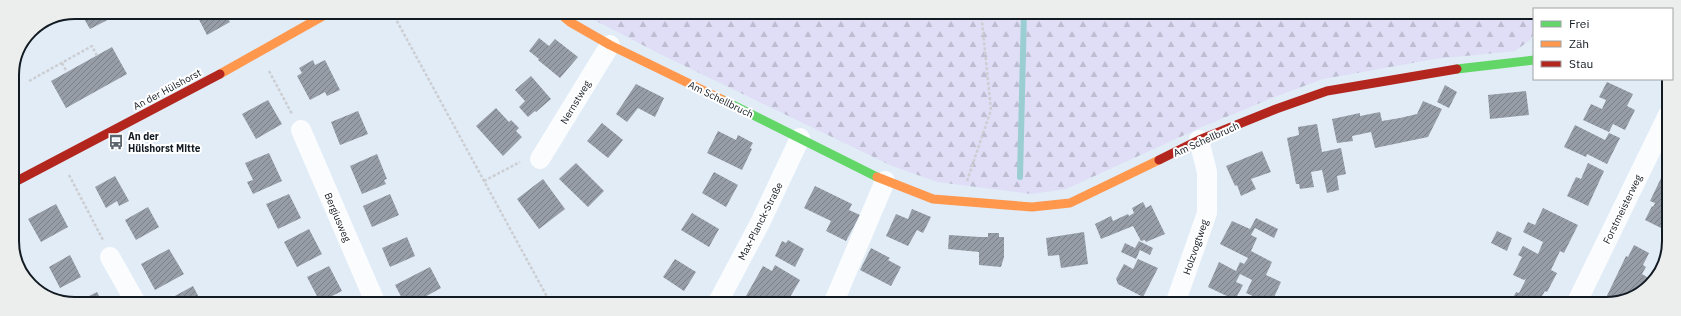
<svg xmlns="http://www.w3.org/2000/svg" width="1681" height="316" viewBox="0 0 1681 316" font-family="'IBM Plex Sans',sans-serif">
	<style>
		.forest { fill: url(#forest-firs) }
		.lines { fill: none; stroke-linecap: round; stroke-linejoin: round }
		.stream { stroke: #9aced3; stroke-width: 6 }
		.building { fill: url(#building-hatch) }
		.path { stroke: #ccced2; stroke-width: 2.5; stroke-dasharray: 3 2; stroke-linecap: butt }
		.street { stroke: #fafcfe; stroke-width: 20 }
		.fast { stroke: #63d668; stroke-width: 9 }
		.slow { stroke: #ff974d; stroke-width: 9 }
		.jam { stroke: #b3261e; stroke-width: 9 }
		.labels { text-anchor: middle; stroke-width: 4; stroke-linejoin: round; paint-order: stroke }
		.street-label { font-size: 10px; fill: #121a22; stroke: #fff }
		.poi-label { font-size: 10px; font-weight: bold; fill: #121a22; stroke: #fff; text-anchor: start }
		.rim { fill: none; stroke: #121a22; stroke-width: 2 }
	</style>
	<defs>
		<pattern id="forest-firs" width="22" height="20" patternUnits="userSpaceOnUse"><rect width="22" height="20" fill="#dfdef6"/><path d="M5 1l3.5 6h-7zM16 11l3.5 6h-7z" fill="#bebed3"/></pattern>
		<pattern id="building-hatch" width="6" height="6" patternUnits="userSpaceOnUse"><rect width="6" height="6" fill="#979da7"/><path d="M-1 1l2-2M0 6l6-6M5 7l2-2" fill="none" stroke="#7a7f88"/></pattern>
	</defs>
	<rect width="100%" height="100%" fill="#e1ecf7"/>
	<path class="forest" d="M579,12L1534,13V33L1530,40L1515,51L1435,59L1323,79L1272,98L1202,127L1066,189L1032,194L937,182L890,165L660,54Z"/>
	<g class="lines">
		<path class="stream" d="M1020,177L1024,12"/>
	</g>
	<path class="building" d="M80,12H118L119,14L90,29Z
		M195,12H224L230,22L207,35Z
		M539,38L549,46L555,39L578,57L560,78L538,60L539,59L529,51Z
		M112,47L127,74L66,108L51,81Z
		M313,60L315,65L325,60L340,90L327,96L325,92L310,100L297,76L302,73L299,68Z
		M531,76L551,99L536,112L535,111L528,117L519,107L525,101L515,90Z
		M1607,82L1633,94L1627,106L1635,110L1625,130L1613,124L1609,132L1583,120L1591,104L1602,109L1606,100L1599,97Z
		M636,84L664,98L655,117L638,108L627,122L616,114Z
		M1445,85L1457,92L1449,108L1437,102Z
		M1526,91L1529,115L1490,119L1488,95Z
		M268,100L282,124L256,139L242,114Z
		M1423,101L1442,109L1428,137L1375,148L1371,132L1352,136L1353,141L1337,143L1332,119L1360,113V116L1380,112L1382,121L1400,118L1417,114Z
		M496,108L509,122L511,120L519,128L516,131L522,137L503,156L476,126Z
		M358,111L368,134L340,145L331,122Z
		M602,123L623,140L608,158L587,141Z
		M1317,124L1322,152L1341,148L1346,174L1337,176L1339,190L1327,193L1322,170L1311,172L1314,187L1300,189L1299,184H1296L1287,138L1299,135L1298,127Z
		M1575,125L1605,140L1609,133L1620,138L1607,164L1587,154L1586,157L1564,147Z
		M718,131L736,140L738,135L753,143L750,148L752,149L742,170L707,153Z
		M1262,151L1271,172L1251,179L1256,189L1241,196L1237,185L1235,186L1226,166Z
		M269,153L282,181L253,194L247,182L253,180L245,163Z
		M377,154L387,179L384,180L386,184L362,194L350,166Z
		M576,163L604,191L588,207L559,179Z
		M1588,163L1604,171L1588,206L1567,196L1576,177L1581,179Z
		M1667,170L1668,218L1663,229L1645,220L1652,206L1653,207L1655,203L1650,201L1663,174Z
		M714,172L738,185L726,207L702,193Z
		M115,176L129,201L119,206L117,201L106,208L95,187Z
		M543,179L565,209L539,229L517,199Z
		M815,186L852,204L849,210L860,215L846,241L826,231L831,221L804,208Z
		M289,194L301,218L278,229L266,204Z
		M390,194L399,215L372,227L363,206Z
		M1143,202L1146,208L1151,205L1165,234L1146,242L1145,240L1141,241L1133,226L1101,239L1095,224L1111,216L1113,221L1128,214L1129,216L1134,213L1132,208Z
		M56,204L68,227L41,242L28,219Z
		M148,207L159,227L136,240L125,220Z
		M1543,208L1578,225L1564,253L1560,251L1551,270L1557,273L1547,292L1545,291L1542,296H1541L1538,302L1541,304H1516L1511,302L1516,292L1519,293L1526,279L1524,280L1513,275L1522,257L1518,255L1523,246L1538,254L1543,242L1523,232L1528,222L1535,225Z
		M912,209L931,217L923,233L917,230L908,246L886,236L896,214L908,219Z
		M692,213L719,229L709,247L681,230Z
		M1256,218L1278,229L1274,238L1255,228L1251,235L1257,238L1251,251L1272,262L1266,275L1281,282L1271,304L1246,293L1252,280L1240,274L1236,282L1243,285L1235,300L1208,287L1219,262L1236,271L1240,262L1244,264L1248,258L1220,244L1232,221L1250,229Z
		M309,229L322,254L297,267L284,242Z
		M1497,231L1512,238L1507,251L1491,243Z
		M1084,232L1088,264L1061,268L1059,255L1048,256L1046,238Z
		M988,233H999V237H1004V257L1001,267L979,265V252L948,249L949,235L980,237H988Z
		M407,237L415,256L390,267L382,248Z
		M788,240L804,249L795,267L775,256L782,241L786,243Z
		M1139,241L1153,248L1150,255L1140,250L1136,259L1121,252L1125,243L1135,248Z
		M1634,245L1649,253L1643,265L1646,267L1642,274L1652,280L1648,288L1610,304H1603L1626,256L1628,257Z
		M871,248L890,258L888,260L901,267L891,286L860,270Z
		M169,249L184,274L155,290L141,264Z
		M70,255L81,277L60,288L49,267Z
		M675,259L696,272L684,291L663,277Z
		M1138,259L1158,268L1143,297L1118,284L1116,279L1124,264L1133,269Z
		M775,265L800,280L786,304H776L766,298L763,304H760L746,296L763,266L772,271Z
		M329,266L342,291L320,302L307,277Z
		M430,267L441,288L412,304H405L395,285Z
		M193,286L202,303H162Z
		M97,292L103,303H75Z
		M454,299L457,304H445Z"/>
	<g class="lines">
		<path class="path" d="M392,12L551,304
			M62,63L67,72
			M269,71L292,114
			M29,81L92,46L97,56
			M69,175L103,240
			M484,181L520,162
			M967,181L991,110L981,12"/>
		<path class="street" d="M301,130L376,304
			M540,159L610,45
			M110,257L136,303
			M717,304L760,223L800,138
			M833,304L885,181
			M1175,304L1207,213V172L1199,140
			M1576,304L1668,115"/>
		<path class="fast" d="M1457,69L1534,60
			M723,100L877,177"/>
		<path class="slow" d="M558,12L570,22L610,45L723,100
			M220,74L330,12
			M877,177L933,199L1032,207L1070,203L1159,160"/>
		<path class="jam" d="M1159,160L1199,140L1276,109L1327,91L1457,69
			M13,183L220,74"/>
	</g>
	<defs>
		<g id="bus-bare" transform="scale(1.2)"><path d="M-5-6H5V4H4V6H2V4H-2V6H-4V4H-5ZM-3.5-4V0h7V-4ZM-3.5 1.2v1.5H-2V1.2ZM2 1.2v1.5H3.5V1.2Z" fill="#5a646d" stroke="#fff" stroke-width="2.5" paint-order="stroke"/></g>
	</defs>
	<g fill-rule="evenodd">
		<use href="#bus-bare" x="116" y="142"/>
	</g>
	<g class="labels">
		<g class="street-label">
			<text transform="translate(167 89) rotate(-28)" y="4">An der Hülshorst</text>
			<text transform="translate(721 99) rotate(26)" y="4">Am Schellbruch</text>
			<text transform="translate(575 102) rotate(-59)" y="4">Nernstweg</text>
			<text transform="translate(1206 139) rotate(-24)" y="4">Am Schellbruch</text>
			<text transform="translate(1622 209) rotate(-64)" y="4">Forstmeisterweg</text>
			<text transform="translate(338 217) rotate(67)" y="4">Bergiusweg</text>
			<text transform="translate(760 221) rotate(-63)" y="4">Max-Planck-Straße</text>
			<text transform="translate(1195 247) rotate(-71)" y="4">Holzvogtweg</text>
		</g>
		<g class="poi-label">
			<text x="128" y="140">An der<tspan x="128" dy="12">Hülshorst Mitte</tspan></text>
		</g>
	</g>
	<path d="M0 0H1681V316H0ZM75 19H1606A56 56 0 0 1 1662 75V241A56 56 0 0 1 1606 297H75A56 56 0 0 1 19 241V75A56 56 0 0 1 75 19Z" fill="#eceded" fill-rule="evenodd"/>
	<path class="rim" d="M75 19H1606A56 56 0 0 1 1662 75V241A56 56 0 0 1 1606 297H75A56 56 0 0 1 19 241V75A56 56 0 0 1 75 19Z"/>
	<rect x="1533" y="8" width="140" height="72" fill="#ffffff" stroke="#a0a3a7"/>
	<rect x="1541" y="21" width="20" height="6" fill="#63d668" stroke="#a0a3a7"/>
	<text x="1569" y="28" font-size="12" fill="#121a22">Frei</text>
	<rect x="1541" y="41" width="20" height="6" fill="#ff974d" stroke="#a0a3a7"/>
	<text x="1569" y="48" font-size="12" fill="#121a22">Zäh</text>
	<rect x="1541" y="61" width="20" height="6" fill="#b3261e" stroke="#a0a3a7"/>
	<text x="1569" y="68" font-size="12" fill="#121a22">Stau</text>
</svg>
